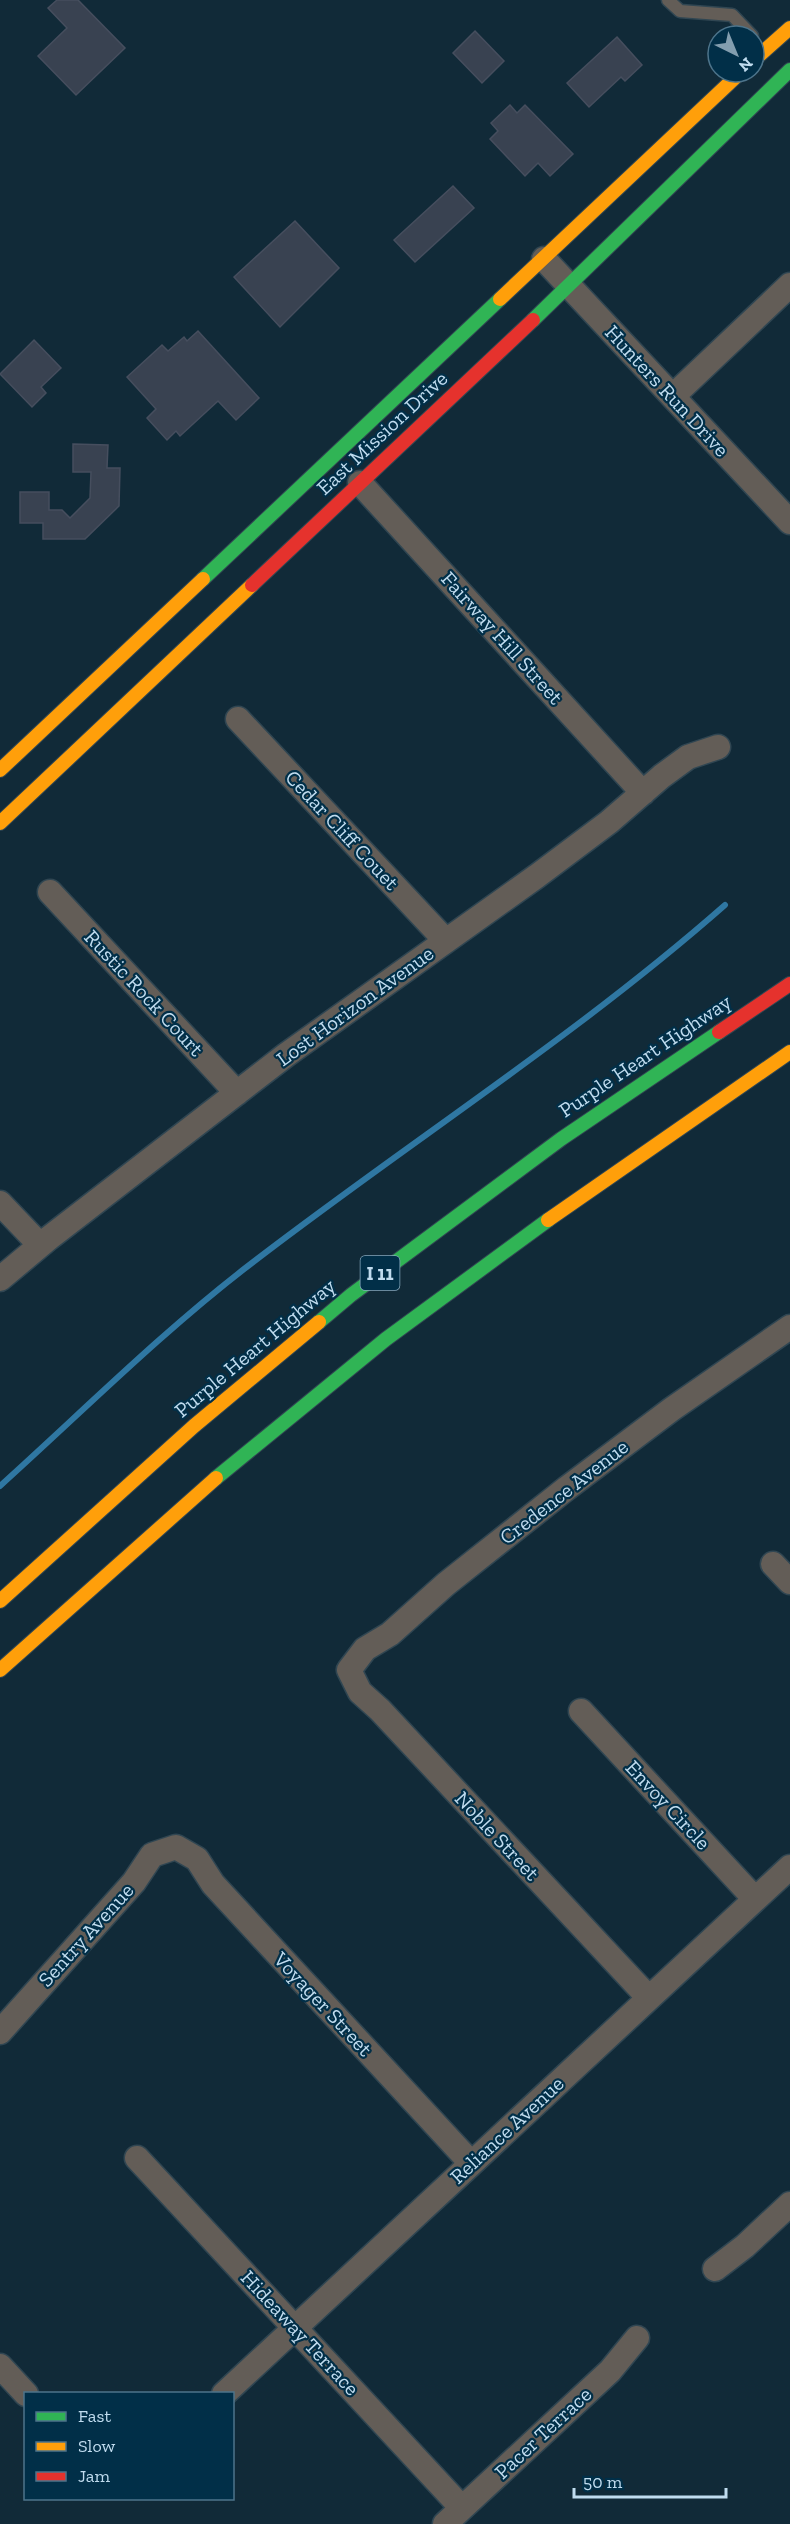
<svg xmlns="http://www.w3.org/2000/svg" width="790" height="2524" viewBox="0 0 790 2524" font-family="'Zilla Slab',serif">
	<style>
		.lines { fill: none; stroke-linecap: round; stroke-linejoin: round }
		.stream { stroke: #2f77a2; stroke-width: 6 }
		.building { fill: #394251; stroke: #464e5e; stroke-width: 1.5 }
		.lane-casing { stroke: #304652; stroke-width: 15 }
		.street-casing { stroke: #304652; stroke-width: 27 }
		.fast-casing { stroke: #304652; stroke-width: 16 }
		.slow-casing { stroke: #304652; stroke-width: 16 }
		.jam-casing { stroke: #304652; stroke-width: 16 }
		.lane { stroke: #635d57; stroke-width: 12 }
		.street { stroke: #635d57; stroke-width: 24 }
		.fast { stroke: #30b455; stroke-width: 14 }
		.slow { stroke: #ff9f0a; stroke-width: 14 }
		.jam { stroke: #e5322d; stroke-width: 14 }
		.labels { text-anchor: middle; stroke-width: 4.5; stroke-linejoin: round; paint-order: stroke }
		.shield { fill: #012f48; stroke: #87a8bd; stroke-width: 1.5 }
		.shield-label { font-size: 20px; font-weight: bold; fill: #c0dcef }
		.street-label { font-size: 21px; fill: #c0dcef; stroke: #012f48 }
	</style>
	<rect width="100%" height="100%" fill="#112a38"/>
	<g class="lines">
		<path class="stream" d="M0,1486C82,1412 161,1333 248,1266C406,1144 575,1037 725,905"/>
	</g>
	<path class="building" d="M57,0H78L125,48L76,95L38,56L67,28L48,8Z
		M475,31L504,61L482,83L453,53Z
		M617,37L642,65L625,81L621,77L589,107L567,83Z
		M510,105L517,113L525,105L573,154L550,176L538,163L525,176L490,139L498,131L491,123Z
		M453,186L474,208L415,262L394,240Z
		M295,221L339,268L280,327L234,277Z
		M198,331L259,398L236,420L218,401L180,436L176,431L167,440L147,418L156,409L127,377L162,345L168,351L184,337L187,341Z
		M34,340L61,368L41,387L46,393L32,407L0,374Z
		M73,444L108,445L107,468H120L119,506L85,539H43V523H20V492H49V510H62L70,518L90,498L91,472H73Z"/>
	<g class="lines">
		<g class="lane-casing">
			<path id="lane" d="M668,0L680,11L732,15L752,36"/>
		</g>
		<g class="street-casing">
			<path id="street" d="M544,259L790,522
				M673,396L790,285
				M360,483L643,793
				M238,719L446,941
				M50,892L237,1093
				M0,1203L40,1245
				M0,1279L49,1238L286,1055L537,876L609,822L662,776L688,757L718,747
				M773,1564L790,1582
				M581,1711L755,1899
				M649,1998L380,1710L360,1692L349,1670L365,1649L390,1634L446,1584L567,1488L672,1409L790,1327
				M0,2032L134,1882L152,1855L176,1847L197,1859L213,1884L471,2163
				M137,2158L462,2508
				M715,2269L745,2246L790,2204
				M0,2366L26,2394
				M224,2394L790,1867
				M445,2524L610,2371L637,2338"/>
		</g>
		<g class="fast-casing">
			<path id="fast" d="M533,320L790,70
				M203,579L500,299
				M319,1322L351,1295L561,1139L719,1032
				M216,1478L386,1339L548,1220"/>
		</g>
		<g class="slow-casing">
			<path id="slow" d="M754,60L790,28
				M500,299L741,72
				M0,770L203,579
				M0,823L252,585
				M548,1220L790,1052
				M0,1601L194,1426L319,1322
				M0,1670L216,1478"/>
		</g>
		<g class="jam-casing">
			<path id="jam" d="M252,585L533,320
				M719,1032L790,984"/>
		</g>
		<use href="#lane" class="lane"/>
		<use href="#street" class="street"/>
		<use href="#fast" class="fast"/>
		<use href="#slow" class="slow"/>
		<use href="#jam" class="jam"/>
	</g>
	<g class="labels">
		<rect class="shield" x="360.5" y="1256" width="39" height="34" rx="4.5"/>
		<g class="shield-label">
			<text x="380" y="1280">I 11</text>
		</g>
		<g class="street-label">
			<text transform="translate(667 391) rotate(47)" y="7">Hunters Run Drive</text>
			<text transform="translate(382 433) rotate(-43)" y="7">East Mission Drive</text>
			<text transform="translate(502 638) rotate(48)" y="7">Fairway Hill Street</text>
			<text transform="translate(342 830) rotate(47)" y="7">Cedar Cliff Couet</text>
			<text transform="translate(144 993) rotate(47)" y="7">Rustic Rock Court</text>
			<text transform="translate(355 1006) rotate(-36)" y="7">Lost Horizon Avenue</text>
			<text transform="translate(645 1056) rotate(-34)" y="7">Purple Heart Highway</text>
			<text transform="translate(255 1348) rotate(-40)" y="7">Purple Heart Highway</text>
			<text transform="translate(564 1492) rotate(-38)" y="7">Credence Avenue</text>
			<text transform="translate(668 1805) rotate(47)" y="7">Envoy Circle</text>
			<text transform="translate(497 1836) rotate(47)" y="7">Noble Street</text>
			<text transform="translate(86 1935) rotate(-48)" y="7">Sentry Avenue</text>
			<text transform="translate(323 2004) rotate(47)" y="7">Voyager Street</text>
			<text transform="translate(507 2130) rotate(-43)" y="7">Reliance Avenue</text>
			<text transform="translate(300 2333) rotate(47)" y="7">Hideaway Terrace</text>
			<text transform="translate(543 2433) rotate(-43)" y="7">Pacer Terrace</text>
		</g>
	</g>
	<rect x="24" y="2392" width="210" height="108" fill="#012f48" stroke="#4d748b" stroke-width="1.5"/>
	<rect x="36" y="2412" width="30" height="9" fill="#30b455" stroke="#4d748b" stroke-width="1.5"/>
	<text x="78" y="2422" font-size="18" fill="#c0dcef">Fast</text>
	<rect x="36" y="2442" width="30" height="9" fill="#ff9f0a" stroke="#4d748b" stroke-width="1.5"/>
	<text x="78" y="2452" font-size="18" fill="#c0dcef">Slow</text>
	<rect x="36" y="2472" width="30" height="9" fill="#e5322d" stroke="#4d748b" stroke-width="1.5"/>
	<text x="78" y="2482" font-size="18" fill="#c0dcef">Jam</text>
	<g transform="translate(736 54) rotate(137)"><circle r="28" fill="#012f48" stroke="#4d748b" stroke-width="1.5"/>
	<path d="M0-4.5L10 22L0 15L-10 22Z" fill="#839eaf"/>
	<text y="-9" font-size="16" font-weight="bold" text-anchor="middle" fill="#c0dcef">N</text>
	</g>
	<path d="M574 2488v9h152v-9" fill="none" stroke="#c0dcef" stroke-width="3"/>
	<text x="583" y="2488" font-size="18" fill="#c0dcef" stroke="#012f48" stroke-width="4.5" paint-order="stroke">50 m</text>
</svg>
